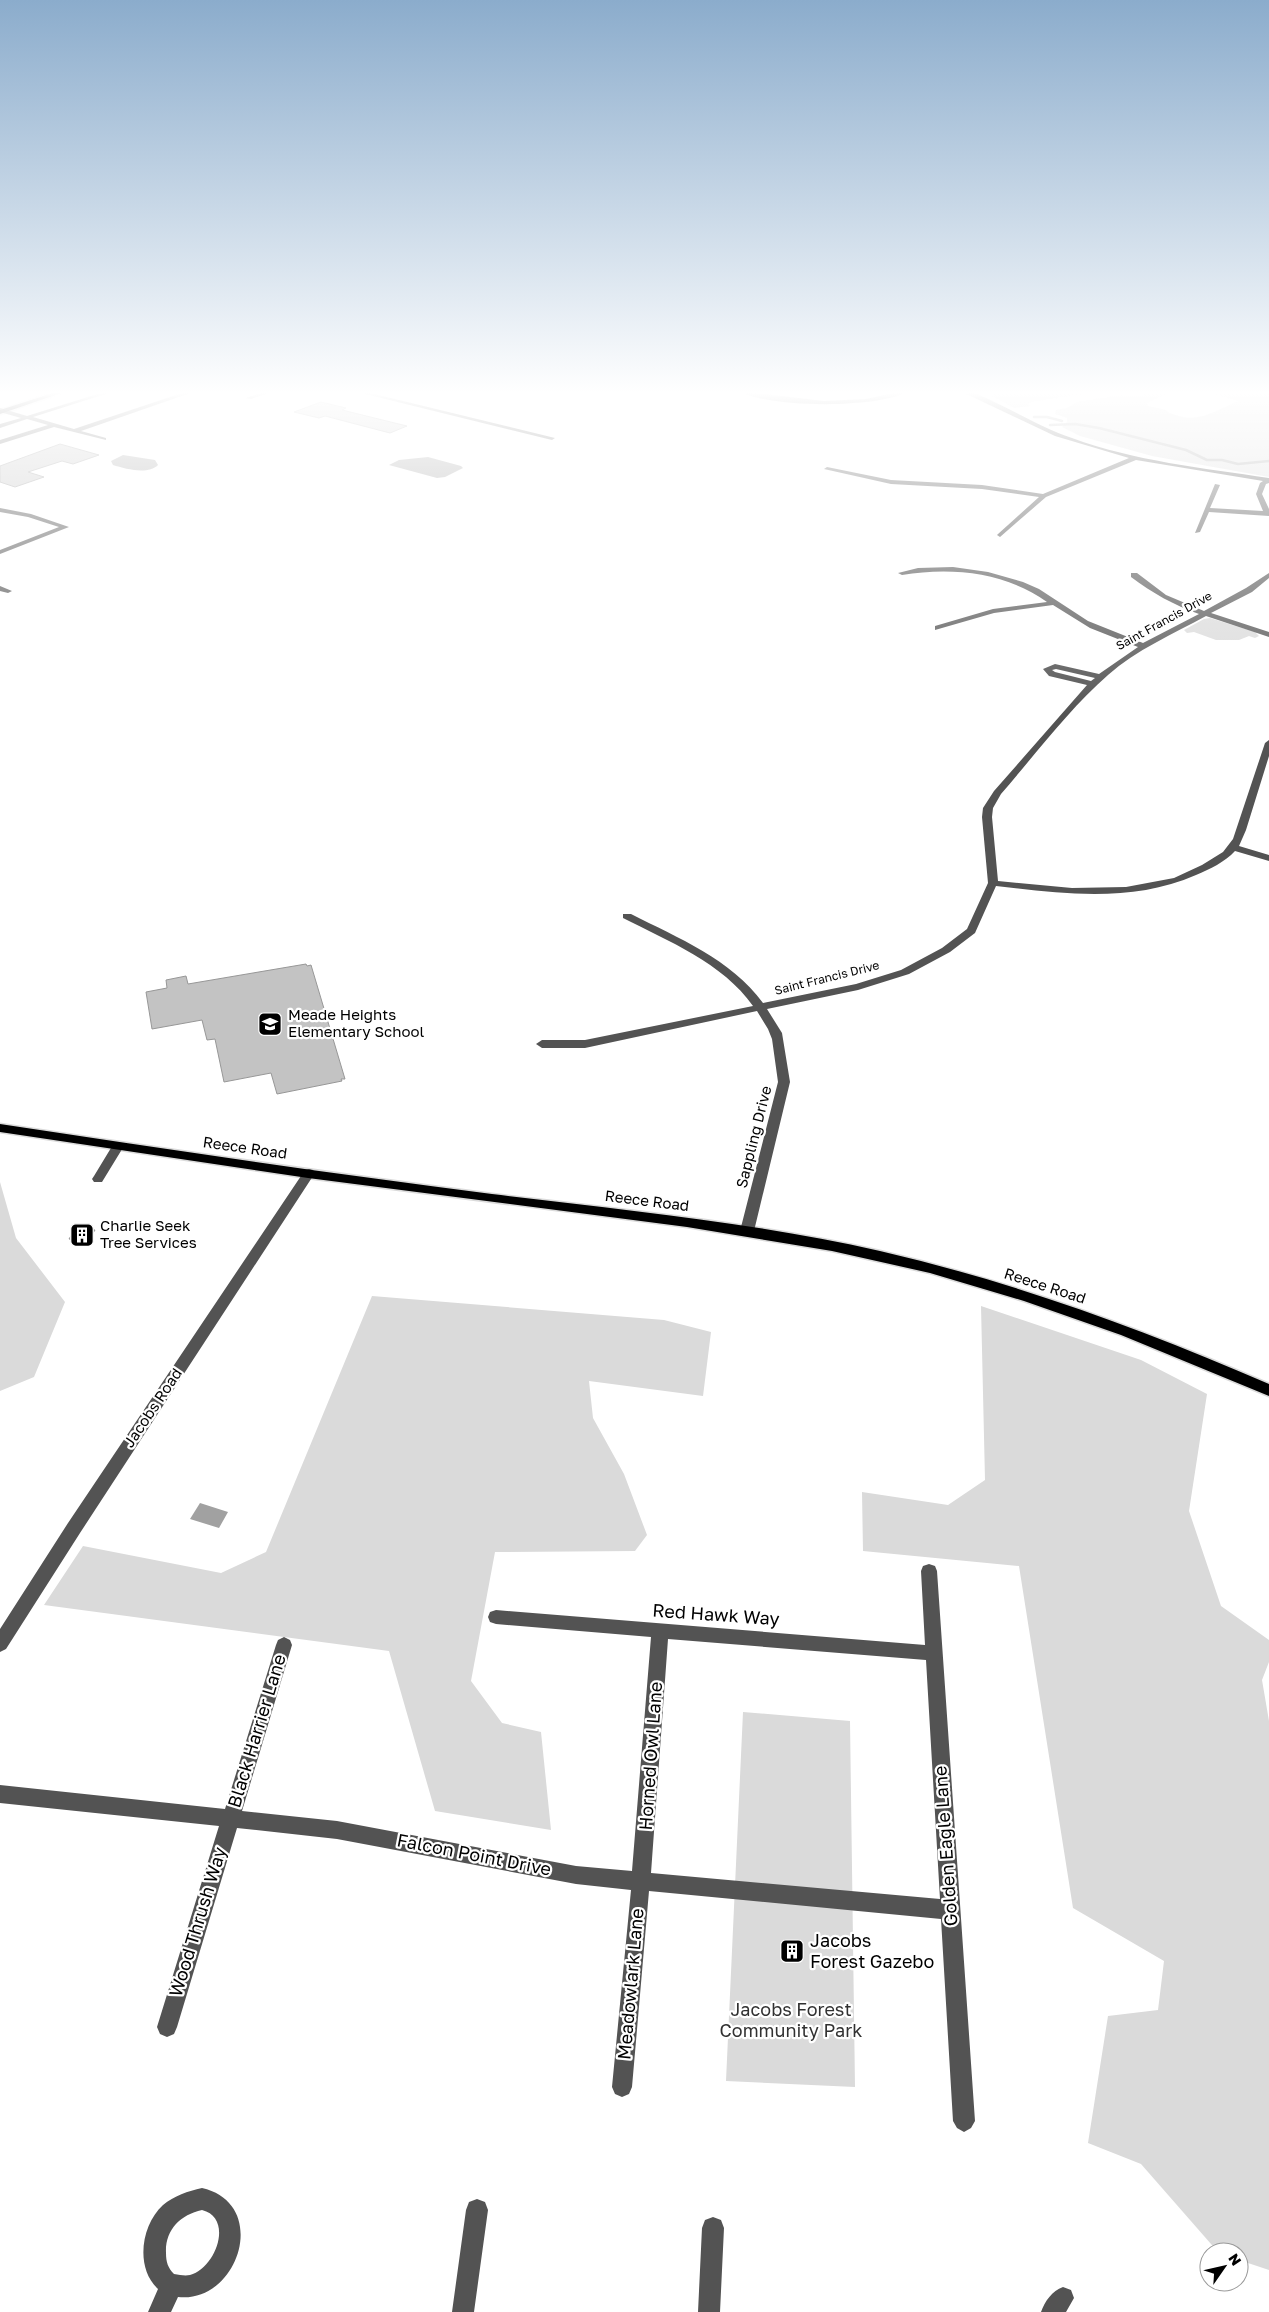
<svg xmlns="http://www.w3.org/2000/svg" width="1269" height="2312" viewBox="0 0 1269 2312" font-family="'Golos Text',sans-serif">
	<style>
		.green { fill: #dadada }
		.water { fill: #a1a1a1 }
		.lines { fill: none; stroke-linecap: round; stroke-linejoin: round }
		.stream { stroke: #a1a1a1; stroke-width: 2.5 }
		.building { fill: #c3c3c3; stroke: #979797 }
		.major-casing { stroke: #dbdbdb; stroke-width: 3 }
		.minor { fill: #535353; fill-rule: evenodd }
		.major { fill: #000; fill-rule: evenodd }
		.labels { text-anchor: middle; stroke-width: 4.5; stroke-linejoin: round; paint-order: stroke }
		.far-street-label { font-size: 12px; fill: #000; stroke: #fff }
		.poi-label { font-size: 15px; fill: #000; stroke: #fff; text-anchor: start }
		.street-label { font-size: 15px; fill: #000; stroke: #fff }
		.near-street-label { font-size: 18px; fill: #000; stroke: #fff }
		.near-poi-label { font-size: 18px; fill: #000; stroke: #fff; text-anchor: start }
		.near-park-label { font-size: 18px; fill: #313131; stroke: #fff }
	</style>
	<rect width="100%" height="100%" fill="#fff"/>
	<path class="green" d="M1002,391H1102L1031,402L1028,404L1031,406L1014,408L992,396Z
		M1158,391L1166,394L1147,403L1148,406L1166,410C1169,413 1171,414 1176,415C1200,424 1217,409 1239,401L1209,393L1207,391H1269V477L1152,456L1080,436L1062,427L1067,422V418L1055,414L1056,410L1067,408L1077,402L1122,395L1142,396L1149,392Z
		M1210,618L1255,632L1259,636L1255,638L1249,636L1239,640H1216L1194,632L1187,633L1184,630L1204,619Z
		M0,1182L16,1238L65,1302L34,1377L0,1391Z
		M372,1296L664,1320L711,1332L703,1396L589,1381L593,1418L624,1474L647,1535L635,1551L495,1552L471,1681L502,1723L541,1732L551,1830L435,1811L389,1651L44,1605L83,1546L221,1573L266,1552Z
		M981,1306L1141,1360L1207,1394L1189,1511L1221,1606L1269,1640V1662L1262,1680L1269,1721V2270L1239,2260V2252H1218L1141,2164L1088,2143L1108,2016L1158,2010L1164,1961L1073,1908L1019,1566L863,1551L862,1492L948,1505L985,1480Z
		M743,1712L850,1721L855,2087L726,2081Z"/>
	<path class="water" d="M123,455L155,460L158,465C148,475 126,469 113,465L111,461Z
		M428,457L461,466L463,468L445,477L437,478L389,465L399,460Z
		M200,1503L228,1512L219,1528L190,1519Z"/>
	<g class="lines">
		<path class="stream" d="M1034,417H1047L1062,421
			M1050,425L1075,424L1099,428L1186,450L1207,460H1222L1238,464L1269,461"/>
	</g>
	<path class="building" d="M321,402L346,408L342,410L407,426L390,433L325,416L319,418L294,412Z
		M60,444L99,455L73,464L62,461L28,472L44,477L15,487L0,482V466Z
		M306,964L307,966L311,965L345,1079H341L342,1081L277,1094L271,1073L224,1082L215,1039L207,1040L202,1020L152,1029L146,992L167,988L166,980L186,976L188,984Z
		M76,1228L95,1230L87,1242L69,1239Z
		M786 1951a6 6 0 1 1 12 0a6 6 0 1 1-12 0Z"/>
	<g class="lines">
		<g class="major-casing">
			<path id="major" d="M59,391H67L0,414V410Z
				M0,1124C164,1149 328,1173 492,1194C622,1210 752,1222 880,1251C1014,1282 1143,1329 1269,1384V1396L1121,1335L1024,1301L930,1273L832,1251L687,1227L308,1178L0,1132Z"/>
		</g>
		<path class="minor" d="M107,391H115L33,417L74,429L188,391H196L81,431L106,438V440L54,427L0,444V440L48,425L27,419L0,428V424L21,418L0,412V408L27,416Z
			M266,391H274L251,399L246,398Z
			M353,391H362L555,438L552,440Z
			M738,391L824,401L866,399L901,391H909C878,409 769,408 738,391Z
			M960,391H968L979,395C1010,408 1040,427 1072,438C1135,461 1202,468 1269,478V483L1266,484L1262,494L1269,509V516L1209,512L1200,532L1195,533L1215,484L1220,485L1210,508L1263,511L1256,494L1260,483L1263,481L1136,460L1046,497L1000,537L997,535L998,534L1039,497L982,489L891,484L824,469L827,467L891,480L982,485L1043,494L1129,458L1055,436Z
			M0,508L31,514L69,527L0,554V550L59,527L28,517L0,512Z
			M953,567L988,572L1023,582L1039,589L1088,621L1143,643L1199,614C1174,605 1152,593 1131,577V573H1137L1166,595L1204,611L1246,588L1269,573V578L1252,592L1211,613L1269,632V637L1206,616C1173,634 1136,650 1108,675C1070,708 1034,756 1001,794L993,808L992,817L998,881L1072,888L1126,887L1174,878L1202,865L1223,852L1233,839L1265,743L1269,740V756L1246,830L1239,846L1269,855V861L1235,851C1225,862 1210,869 1196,875C1132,903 1064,894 996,886L975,933L950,952L909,974L858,990L767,1009L782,1033L790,1082L754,1231L752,1234H742L740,1231L778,1082L772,1039L768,1029L757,1011L585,1048H542L536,1044L542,1040H585L753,1006C723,963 668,941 623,918V914H631C678,938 731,959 763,1003L856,984L901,970L942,948L967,929L988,883L982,817L983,808L994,791L1087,685L1049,676L1043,669L1055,664L1099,674L1138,647L1090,628L1053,605L994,613L935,630V626L993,609L1047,602C1005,572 952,567 902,575L898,573L918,568ZM1056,669L1095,678L1091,681L1055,672L1052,670Z
			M0,586L12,591L8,593L0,591Z
			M118,1142L124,1146L102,1182H94L92,1179L94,1176L114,1143Z
			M309,1169L313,1170L315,1173L313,1176L80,1533L6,1649L0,1652V1629L68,1523L305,1170Z
			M929,1564L935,1566L937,1571L975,2121L971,2128L964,2132L957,2128L953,2121L941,1919L649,1891L632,2087L629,2094L622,2097L615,2094L612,2087L631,1890L576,1884L337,1839L237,1828L177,2027L174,2034L167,2037L160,2034L157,2027L219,1826L0,1803V1785L225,1809L276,1645L278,1640L284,1637L290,1640L292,1645L242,1811L337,1821L576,1866L632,1871L651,1637L496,1624L490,1622L488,1617L490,1612L496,1610L925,1645L921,1571L923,1566ZM668,1639L926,1660L940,1899L651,1873Z
			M202,2188C271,2204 238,2304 178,2297L171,2312H148L158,2289C135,2268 141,2225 163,2205C174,2196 188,2191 202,2188ZM202,2210C234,2218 216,2268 190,2275C185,2276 180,2275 174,2274C168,2268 166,2262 166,2253C165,2230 180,2215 202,2210Z
			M477,2199L485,2202L488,2210L474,2312H452L466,2210L469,2202Z
			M713,2217L721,2220L724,2228L720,2312H698L702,2228L705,2220Z
			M1063,2287L1071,2290L1074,2298L1066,2312H1041C1045,2301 1052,2291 1063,2287Z"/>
		<use href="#major" class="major"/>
	</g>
	<linearGradient id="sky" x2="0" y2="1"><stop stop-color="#8baccc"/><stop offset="0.55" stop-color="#fff"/><stop offset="1" stop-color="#fff" stop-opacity="0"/></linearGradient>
	<rect width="1269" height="714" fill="url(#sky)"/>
	<defs>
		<g id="school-square" transform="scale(1.25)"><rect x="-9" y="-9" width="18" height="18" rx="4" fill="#000" stroke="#fff"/><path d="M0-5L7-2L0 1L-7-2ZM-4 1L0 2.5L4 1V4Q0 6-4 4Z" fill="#fff"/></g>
		<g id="building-square" transform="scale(1.25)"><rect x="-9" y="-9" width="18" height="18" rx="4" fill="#000" stroke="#fff"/><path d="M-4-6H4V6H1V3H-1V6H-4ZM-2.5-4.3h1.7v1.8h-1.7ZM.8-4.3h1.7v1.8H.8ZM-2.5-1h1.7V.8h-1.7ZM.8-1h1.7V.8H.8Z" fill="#fff"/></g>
	</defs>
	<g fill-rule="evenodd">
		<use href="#school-square" x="270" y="1024"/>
		<use href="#building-square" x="82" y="1235"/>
		<use href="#building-square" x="792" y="1951"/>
	</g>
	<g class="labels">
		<g class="far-street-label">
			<text transform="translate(1164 621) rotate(-29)" y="4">Saint Francis Drive</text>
			<text transform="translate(827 978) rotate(-14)" y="4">Saint Francis Drive</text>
		</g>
		<g class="poi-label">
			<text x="288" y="1020">Meade Heights<tspan x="288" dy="17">Elementary School</tspan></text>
			<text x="100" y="1231">Charlie Seek<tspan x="100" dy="17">Tree Services</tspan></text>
		</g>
		<g class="street-label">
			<text transform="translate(754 1137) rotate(-76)" y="5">Sappling Drive</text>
			<text transform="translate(245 1148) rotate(8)" y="5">Reece Road</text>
			<text transform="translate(647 1201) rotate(7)" y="5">Reece Road</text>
			<text transform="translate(1045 1286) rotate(18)" y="5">Reece Road</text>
			<text transform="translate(153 1408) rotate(-56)" y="5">Jacobs Road</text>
		</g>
		<g class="near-street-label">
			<text transform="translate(716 1615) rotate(4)" y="6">Red Hawk Way</text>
			<text transform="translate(257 1731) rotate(-73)" y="6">Black Harrier Lane</text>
			<text transform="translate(651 1756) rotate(-86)" y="6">Horned Owl Lane</text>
			<text transform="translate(946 1846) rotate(-94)" y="6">Golden Eagle Lane</text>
			<text transform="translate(474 1855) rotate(11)" y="6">Falcon Point Drive</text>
			<text transform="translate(198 1922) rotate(-73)" y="6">Wood Thrush Way</text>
			<text transform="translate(631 1984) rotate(-85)" y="6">Meadowlark Lane</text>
		</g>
		<g class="near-poi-label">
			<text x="810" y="1947">Jacobs<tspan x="810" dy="21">Forest Gazebo</tspan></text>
		</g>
		<g class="near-park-label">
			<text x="791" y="2016">Jacobs Forest<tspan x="791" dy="21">Community Park</tspan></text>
		</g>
	</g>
	<g transform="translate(1224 2267) rotate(56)"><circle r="24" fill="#ffffff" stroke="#999999"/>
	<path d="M0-4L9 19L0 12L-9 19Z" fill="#000000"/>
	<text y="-8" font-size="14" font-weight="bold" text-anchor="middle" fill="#000000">N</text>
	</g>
</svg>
